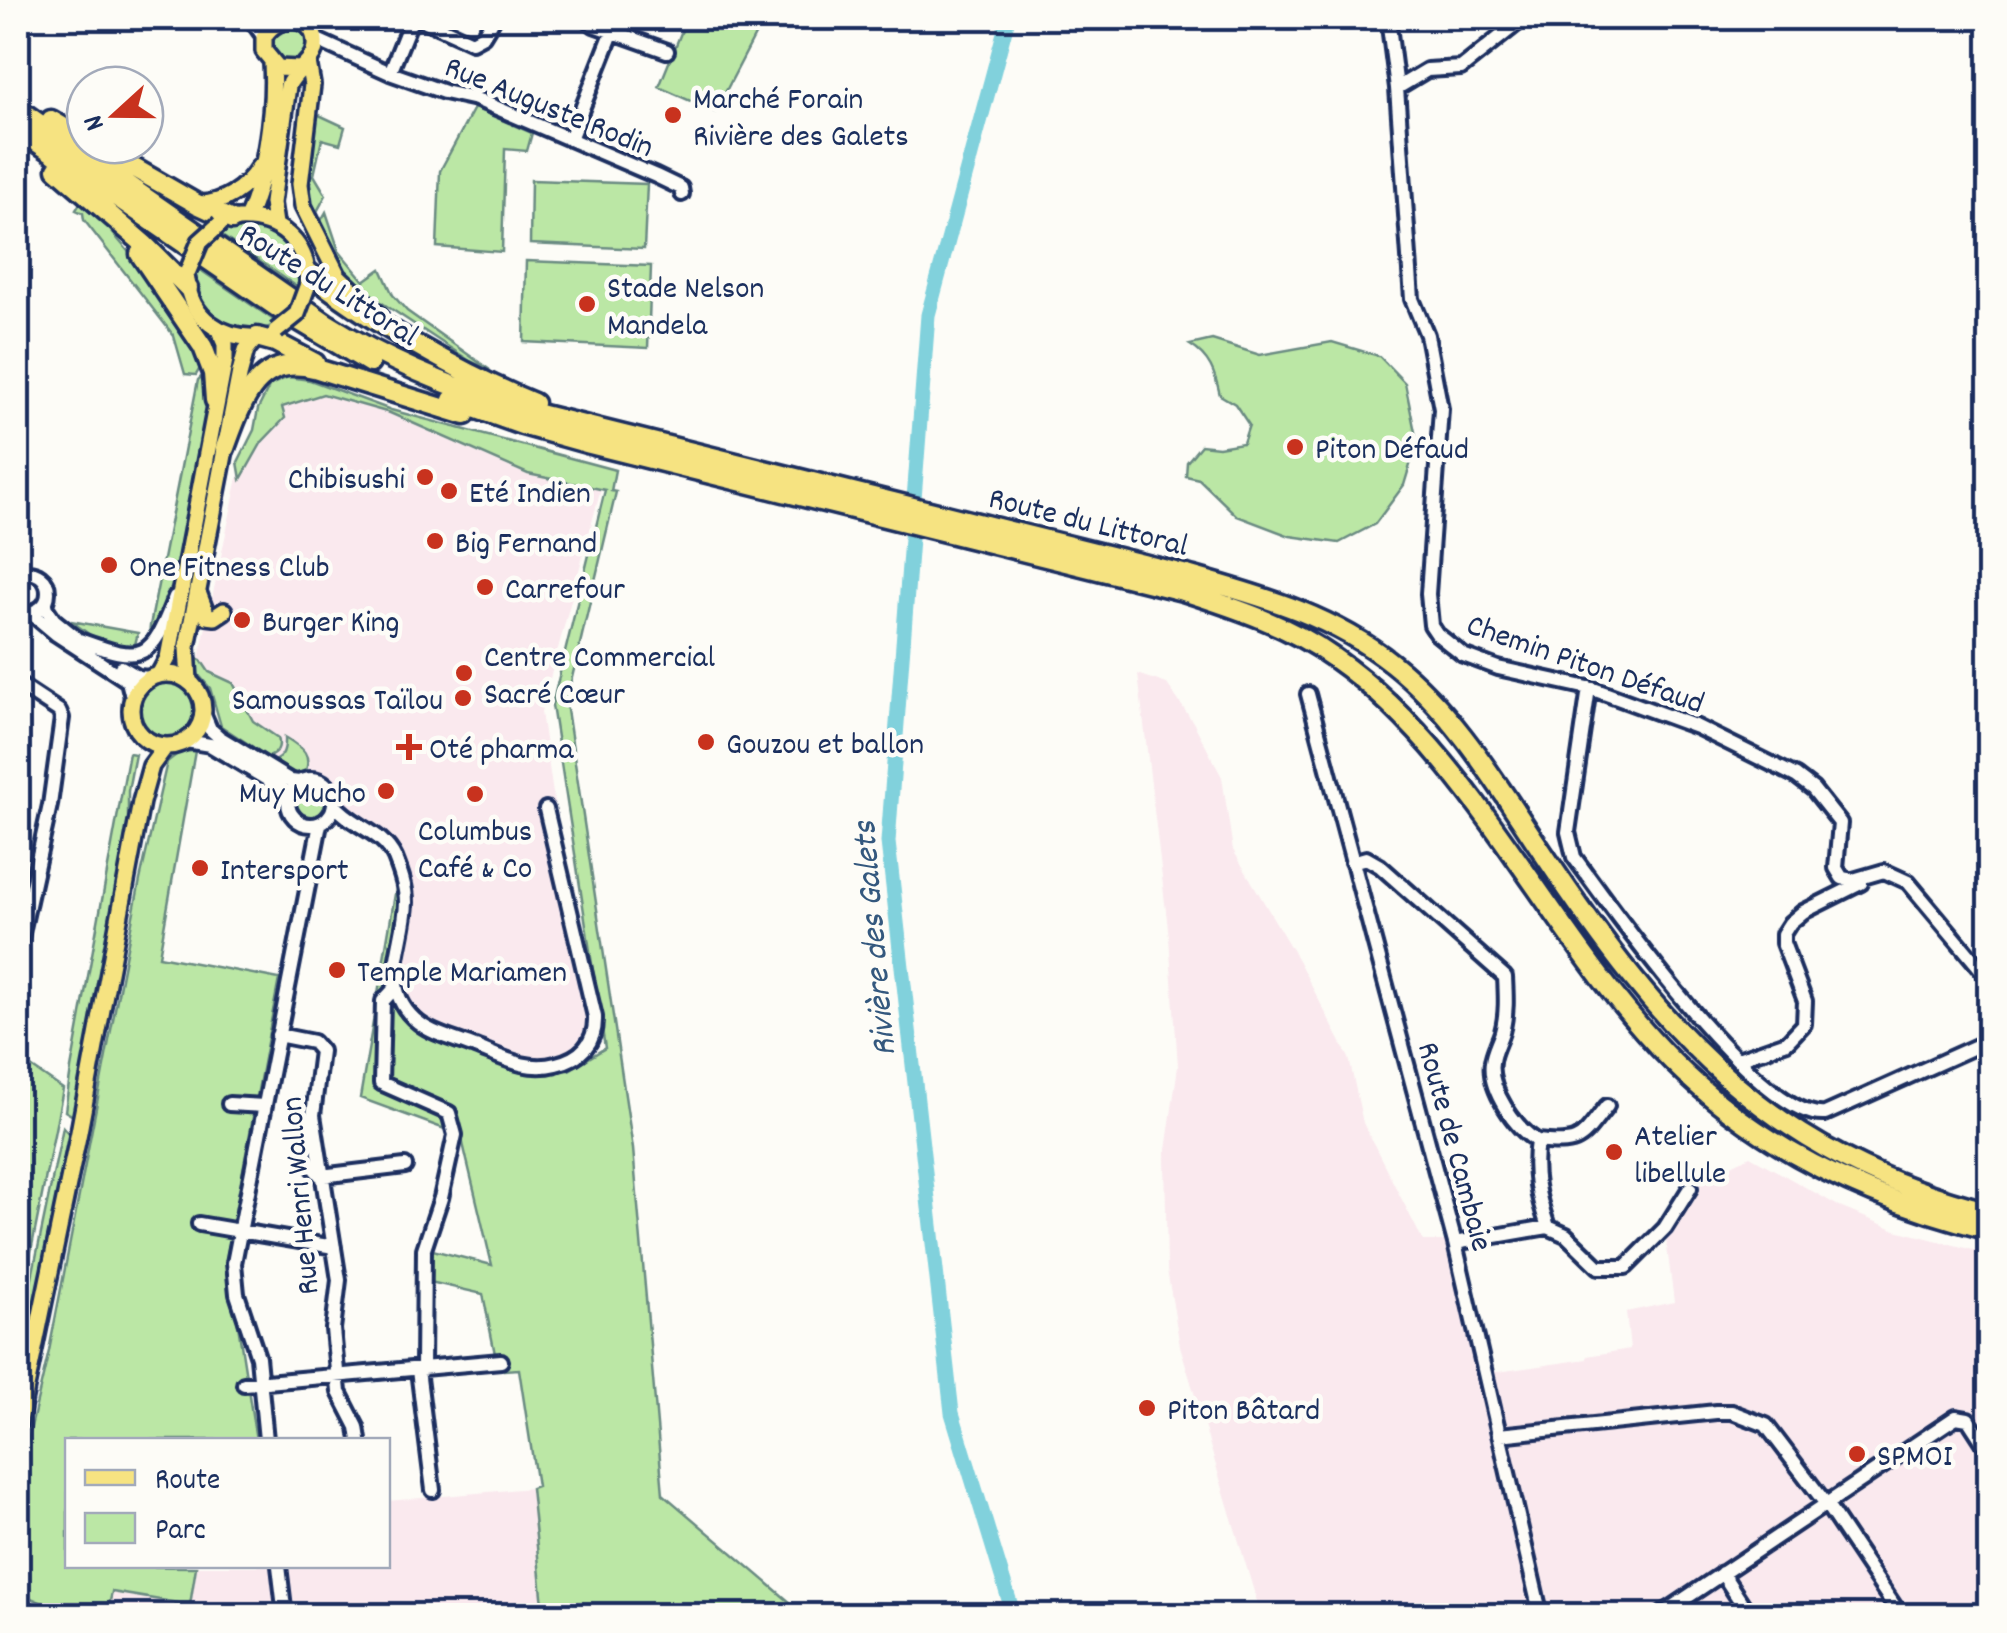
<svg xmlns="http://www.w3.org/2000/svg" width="2007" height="1633" viewBox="0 0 2007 1633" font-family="Dekko,sans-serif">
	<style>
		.built { fill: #fae9ee }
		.green { fill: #bbe7a5; stroke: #6b8b82; stroke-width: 2.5 }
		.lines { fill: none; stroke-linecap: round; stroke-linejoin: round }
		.river { stroke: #81d1dc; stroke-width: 15 }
		.minor-casing { stroke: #1b2f5e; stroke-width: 20 }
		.major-casing { stroke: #1b2f5e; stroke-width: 22 }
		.highway-casing { stroke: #1b2f5e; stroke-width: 25 }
		.minor { stroke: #fdfcf7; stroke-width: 12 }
		.major { stroke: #f6e381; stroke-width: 15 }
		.highway { stroke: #f6e381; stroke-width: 18 }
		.major-bridge-casing { stroke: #1b2f5e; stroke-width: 22; stroke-linecap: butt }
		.major-bridge { stroke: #f6e381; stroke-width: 15 }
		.poi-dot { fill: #c8321e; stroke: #fdfcf7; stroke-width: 4 }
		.labels { text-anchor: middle; stroke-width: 9; stroke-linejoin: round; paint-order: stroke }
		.poi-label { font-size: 32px; fill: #1b2f5e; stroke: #fdfcf7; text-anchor: start }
		.street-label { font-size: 32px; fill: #1b2f5e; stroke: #fdfcf7 }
		.water-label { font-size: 35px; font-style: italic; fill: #34587e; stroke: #fdfcf7 }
	</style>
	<rect width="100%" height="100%" fill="#fdfcf7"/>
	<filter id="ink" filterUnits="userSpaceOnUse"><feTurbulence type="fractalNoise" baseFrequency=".01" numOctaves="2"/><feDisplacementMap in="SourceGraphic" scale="20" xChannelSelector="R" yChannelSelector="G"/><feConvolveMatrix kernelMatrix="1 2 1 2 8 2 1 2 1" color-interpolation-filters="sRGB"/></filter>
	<g filter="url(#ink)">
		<path class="built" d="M323,395L388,413L527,475L601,489L541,712L560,841L600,1024L601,1036L594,1049L584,1060L563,1069L527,1072L413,1021L391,985L401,908L396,869L381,841L341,807L334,787L325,776L314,772L294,776L229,731L208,680L197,668L240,468L279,410L307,398Z
			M1138,674L1167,684L1193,722L1222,777L1233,850L1298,960L1349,1058L1363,1123L1423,1241H1445L1474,1367L1498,1372L1587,1359V1356L1630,1349L1626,1312L1674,1302L1666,1239L1682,1214V1208L1695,1183L1750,1156L1842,1208L1896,1230L1989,1254V1615H1261L1180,1346L1167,1270L1165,1157L1178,1066L1169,937Z
			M531,1488L544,1615L107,1616L112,1592L195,1567L188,1566H388V1501Z"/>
		<path class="green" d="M687,18H764L715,112L659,87Z
			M271 45a19 19 0 1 1 38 0a19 19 0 1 1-38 0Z
			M474,108L532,133L527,151L505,149L502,252L437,247L440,171Z
			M317,114L345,127L340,144L322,139L314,175L326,195L313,219L306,202L310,126H315Z
			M531,180L647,184L644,249L530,244Z
			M83,198L155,283L204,361L196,375L185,374L174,336L84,220L83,213L76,210Z
			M326,212L339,251L364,281L381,269L393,295L407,311L490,370L470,361L361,289L341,266L318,226Z
			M245,224C289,237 297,244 302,290L219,234Z
			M526,261L651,266L648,348L524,342Z
			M196,267L278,323C234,346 191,316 196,267Z
			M1212,340L1260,355L1332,342L1379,356L1405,383L1417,442L1404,485L1375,524L1339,543L1290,536L1237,516L1199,479L1186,476L1187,462L1201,445L1219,447L1243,443L1249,425L1235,404L1220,395C1215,373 1210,357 1190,345Z
			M204,374L209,376L210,392L173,583L154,640L149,638L150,626L198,380Z
			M288,377L310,380L391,410L615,470L611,491L616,492L566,703L633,1149L663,1494L805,1615H544L531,1488L537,1486L519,1369L504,1370L501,1355L495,1354L483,1294L430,1282L429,1249L492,1265L461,1135L360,1098L400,865L409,929L401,983L411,1024L527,1074L569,1070L605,1048L552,705L605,490L528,474L390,413L323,394L282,407L285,418L262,442L241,479L238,462L254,430L258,409L270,385Z
			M71,621L138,633L134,648L97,640Z
			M194,657L201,660L209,672L233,683L253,721L278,738C281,747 277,754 268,757L221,726L210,688L197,673Z
			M140 711a29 29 0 1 1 58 0a29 29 0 1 1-58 0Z
			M285,737C301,747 314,754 304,775L296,777L266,764C282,759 286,753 285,737Z
			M195,751L159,956L279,979L227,1255L256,1440H68V1566L196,1567L190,1605L112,1592L107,1615H70L22,1594L18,1610V1482L49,1351L140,880L167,762L180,752Z
			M129,753L135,754L128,791V832L73,1116L65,1111L71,1069Z
			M295 803a16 16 0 1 1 32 0a16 16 0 1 1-32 0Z
			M18,1058L63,1089L18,1317Z
			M63,1127L68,1133L69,1145L18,1387V1345Z"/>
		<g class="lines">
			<path class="river" d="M1008,18L928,315L888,842L952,1413L1014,1616"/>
			<g class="minor-casing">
				<path id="minor" d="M250,18L264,37
					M419,18L472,42L483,36L494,18
					M587,18L594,25L667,51
					M1388,18L1397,88
					M1524,18L1461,68L1427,70L1397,88L1412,299L1427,335L1441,409L1428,594L1431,625L1437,634L1463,655L1498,668L1593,689L1697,727L1796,776L1813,789L1840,823L1836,868L1842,878L1853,880L1884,871L1908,882L1990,980
					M315,39L390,73L444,92L476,99L656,176L681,188L682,194
					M390,73L412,18
					M570,139L618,18
					M18,574C58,562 58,622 18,611
					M44,605L54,620L75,637
					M31,613L56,634L128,681L133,701
					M79,640C144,664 151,660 175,597
					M121,667L138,677L151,678
					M18,684L59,711L62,718L50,805L18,951
					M1589,688L1568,832L1574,857C1613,910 1760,1120 1825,1114L1990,1040
					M1308,694L1455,1243L1541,1616
					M204,715L210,729L219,737L291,781L299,782
					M186,741L210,745L280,787L288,797
					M288 802a23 23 0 1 1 46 0a23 23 0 1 1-46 0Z
					M334,804C352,827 382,830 395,858C401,873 406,887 406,902C405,946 376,989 419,1023C434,1035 458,1040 475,1047C502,1057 527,1072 556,1064C581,1058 596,1043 595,1017L546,809
					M1352,862L1366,858L1380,866L1505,977C1506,996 1507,1014 1502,1032C1499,1042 1493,1052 1492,1062C1488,1089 1515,1128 1537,1141C1532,1174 1538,1197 1548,1227
					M396,987L383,1001L381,1083L449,1113L455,1135L441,1198L424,1249L423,1369
					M278,1035L313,1042L321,1051L313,1115L339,1280L333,1329L339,1392L357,1427L359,1440
					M1738,1059L1787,1042L1804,1024L1805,1001L1783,943V934L1790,923L1803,912L1861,883
					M229,1104L264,1106
					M309,1120L305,1158L321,1176L405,1166
					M1537,1141C1582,1146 1580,1140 1607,1106
					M199,1224L334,1247
					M1455,1243L1548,1227L1566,1235L1599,1267H1626L1665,1228L1690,1188
					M418,1370L433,1490
					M244,1384L501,1361
					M1499,1435L1716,1412H1732L1766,1425L1826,1504L1901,1616
					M266,1440L258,1357L237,1294L234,1263L320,824
					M279,1566L285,1616
					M1722,1573L1750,1616
					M1659,1616L1956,1417L1968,1419L1990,1453"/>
			</g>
			<g class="major-casing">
				<path id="major" d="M308,62L312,85L300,184L303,206L338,276L379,315
					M197,204C222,205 246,189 259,167
					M247,218C265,180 275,107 272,64
					M238,219C277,217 307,241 308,281
					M275,224L272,203L288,86C294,70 314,63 315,46C317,14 277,12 264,37V51L278,68L299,69
					M187,280C190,318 222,339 258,337
					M199,595L207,616L215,617L224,611
					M131 710a36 36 0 1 1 72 0a36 36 0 1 1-72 0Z
					M159,675L168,658L225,359V344L219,330
					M189,681L187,647L240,372L246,350L257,337
					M18,1426L79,1132L141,802L151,766L165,747"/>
			</g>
			<g class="highway-casing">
				<path id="highway" d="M18,109L326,323C393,365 463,393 539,414L1187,575C1261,596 1332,615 1393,664C1457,715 1498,786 1543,853C1662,1033 1772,1158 1990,1212
					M51,120L85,140
					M18,129L281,310L370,363
					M94,145L197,204L232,220
					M57,169L145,245L188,288
					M140,254L203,347L213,373L215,400
					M307,271C365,319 464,375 534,403
					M257,337L275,342L315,363
					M452,400L522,425L590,444L1183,591C1236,608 1288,625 1334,658C1477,758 1550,939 1673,1062C1760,1149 1872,1201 1990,1230
					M225,448C241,405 256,353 314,368L465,415"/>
			</g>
			<use href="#minor" class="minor"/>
			<use href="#major" class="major"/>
			<use href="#highway" class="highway"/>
			<g class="major-bridge-casing">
				<path id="major-bridge" d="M188,271L200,242L220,224
					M276,331L297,314L308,284"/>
			</g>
			<use href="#major-bridge" class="major-bridge"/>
		</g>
	</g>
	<g class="poi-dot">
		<circle cx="673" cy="115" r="10"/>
		<circle cx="587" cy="304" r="10"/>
		<circle cx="1295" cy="447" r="10"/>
		<circle cx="425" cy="477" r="10"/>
		<circle cx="449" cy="491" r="10"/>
		<circle cx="435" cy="541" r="10"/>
		<circle cx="109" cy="565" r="10"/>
		<circle cx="485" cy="587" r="10"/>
		<circle cx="242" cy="620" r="10"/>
		<circle cx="464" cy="673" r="10"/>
		<circle cx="463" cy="698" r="10"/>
		<circle cx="706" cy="742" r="10"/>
		<path d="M404 732h10v10h10v10h-10v10h-10v-10h-10v-10h10z"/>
		<circle cx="386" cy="791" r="10"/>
		<circle cx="475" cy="794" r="10"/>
		<circle cx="200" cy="868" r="10"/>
		<circle cx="337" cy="970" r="10"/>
		<circle cx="1614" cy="1152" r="10"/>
		<circle cx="1147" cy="1408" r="10"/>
		<circle cx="1857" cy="1454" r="10"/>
	</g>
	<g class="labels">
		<g class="poi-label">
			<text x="693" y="108">Marché Forain<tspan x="693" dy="37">Rivière des Galets</tspan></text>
			<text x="607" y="297">Stade Nelson<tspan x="607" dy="37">Mandela</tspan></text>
			<text x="1315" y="458">Piton Défaud</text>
			<text x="405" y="488" text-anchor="end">Chibisushi</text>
			<text x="469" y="502">Eté Indien</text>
			<text x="455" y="552">Big Fernand</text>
			<text x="129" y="576">One Fitness Club</text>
			<text x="505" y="598">Carrefour</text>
			<text x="262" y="631">Burger King</text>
			<text x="484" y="666">Centre Commercial<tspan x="484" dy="37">Sacré Cœur</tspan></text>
			<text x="443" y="709" text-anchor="end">Samoussas Taïlou</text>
			<text x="726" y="753">Gouzou et ballon</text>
			<text x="429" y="758">Oté pharma</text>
			<text x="366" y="802" text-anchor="end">Muy Mucho</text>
			<text x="475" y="840" text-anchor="middle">Columbus<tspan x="475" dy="37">Café &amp; Co</tspan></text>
			<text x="220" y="879">Intersport</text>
			<text x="357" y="981">Temple Mariamen</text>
			<text x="1634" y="1145">Atelier<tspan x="1634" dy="37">libellule</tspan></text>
			<text x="1167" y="1419">Piton Bâtard</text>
			<text x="1877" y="1465">SPMOI</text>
		</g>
		<g class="street-label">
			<text transform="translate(550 105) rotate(22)" y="11">Rue Auguste Rodin</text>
			<text transform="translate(330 283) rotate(32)" y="11">Route du Littoral</text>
			<text transform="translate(1089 520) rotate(14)" y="11">Route du Littoral</text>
			<text transform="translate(1586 662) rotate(19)" y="11">Chemin Piton Défaud</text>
			<text transform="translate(1457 1146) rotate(75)" y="11">Route de Cambaie</text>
			<text transform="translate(298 1196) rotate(-95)" y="11">Rue Henri Wallon</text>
		</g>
		<g class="water-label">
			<text transform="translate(872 939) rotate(-95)" y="12">Rivière des Galets</text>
		</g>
	</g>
	<rect width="2007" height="1633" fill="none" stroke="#fdfcf7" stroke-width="60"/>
	<rect x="30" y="30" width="1947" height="1573" fill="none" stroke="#1b2f5e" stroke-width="4" filter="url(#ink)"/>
	<rect x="65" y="1438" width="325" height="130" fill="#fdfcf7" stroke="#a3aaba" stroke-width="2.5"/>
	<rect x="85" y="1470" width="50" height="15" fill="#f6e381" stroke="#a3aaba" stroke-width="2.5"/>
	<text x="155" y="1488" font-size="30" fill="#1b2f5e">Route</text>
	<rect x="85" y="1513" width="50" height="30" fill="#bbe7a5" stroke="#a3aaba" stroke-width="2.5"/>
	<text x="155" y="1538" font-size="30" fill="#1b2f5e">Parc</text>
	<g transform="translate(115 115) rotate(249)"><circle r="48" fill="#fdfcf7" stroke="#a3aaba" stroke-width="2.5"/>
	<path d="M0-8L18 38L0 25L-18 38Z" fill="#c8321e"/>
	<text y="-15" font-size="28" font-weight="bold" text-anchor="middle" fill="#1b2f5e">N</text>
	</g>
</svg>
